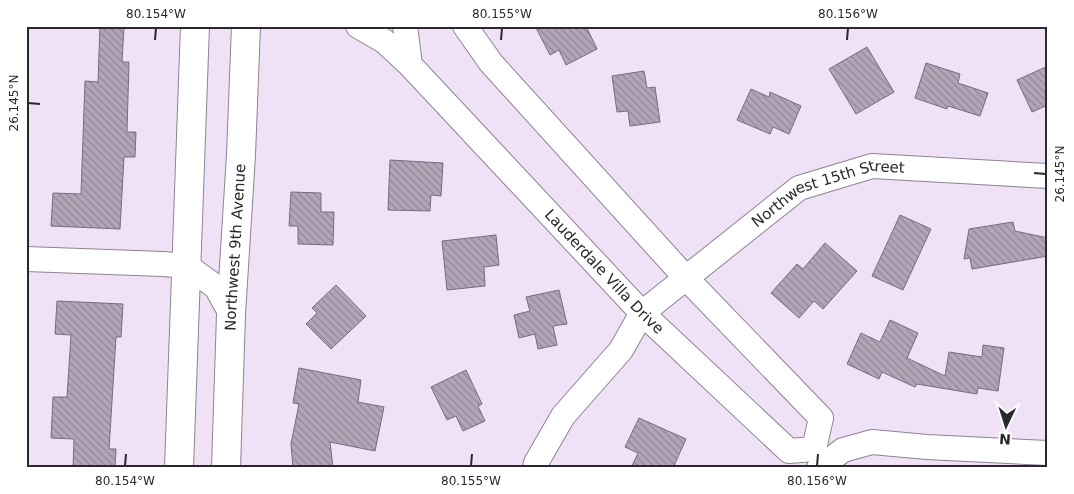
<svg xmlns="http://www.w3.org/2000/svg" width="1074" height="494" viewBox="0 0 1074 494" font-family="'DejaVu Sans',sans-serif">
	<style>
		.building { fill: url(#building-back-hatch); stroke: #786b7d }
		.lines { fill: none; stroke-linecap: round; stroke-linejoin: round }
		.street-casing { stroke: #8f8294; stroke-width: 26 }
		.secondary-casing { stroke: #8f8294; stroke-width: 30 }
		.street { stroke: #fff; stroke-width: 24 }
		.secondary { stroke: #fff; stroke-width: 28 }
		.ticks { fill: none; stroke: #2c272e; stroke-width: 2 }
		.labels { text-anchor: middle; stroke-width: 5; stroke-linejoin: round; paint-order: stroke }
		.street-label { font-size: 15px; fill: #2c272e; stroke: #fff }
		.neatline { fill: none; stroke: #2c272e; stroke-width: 2 }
		.ticks-label { font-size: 12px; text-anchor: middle; fill: #2c272e }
	</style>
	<defs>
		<pattern id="building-back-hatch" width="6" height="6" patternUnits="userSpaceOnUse" patternTransform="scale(1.25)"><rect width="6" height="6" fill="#b3a5b8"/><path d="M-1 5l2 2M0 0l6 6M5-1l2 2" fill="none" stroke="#928696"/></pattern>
	</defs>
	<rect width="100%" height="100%" fill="#f0e2f6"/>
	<path class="building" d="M100,26H124L122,62H129L127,132H136L135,157H124L120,229L51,226L53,193L81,194L85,81L98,82Z
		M535,26H586L597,49L566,65L559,50L550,55Z
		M867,47L894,92L856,114L829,69Z
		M926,63L960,74L958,83L988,93L980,116L948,106L947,109L915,98Z
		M1048,66V105L1032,112L1017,80Z
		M644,71L647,88L655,87L660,122L630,126L628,111L617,112L612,76Z
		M751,89L769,97L770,92L801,106L789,134L773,127L770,134L737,120Z
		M390,160L443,163L441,196L431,195L430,211L388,210Z
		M291,192L321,193V212H334L333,245L298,244V226H289Z
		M900,215L931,229L903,290L872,276Z
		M1013,222L1015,231L1048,238V256L972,269L970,258L964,259L969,229Z
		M496,235L499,265L484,267L485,286L447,290L442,241Z
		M825,243L857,271L823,309L814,301L799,318L771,293L797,264L803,269Z
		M336,285L366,316L331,349L306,324L317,313L312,308Z
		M559,290L567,324L553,326L557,345L538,349L535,334L519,338L514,315L530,311L526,297Z
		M57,301L123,304L121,337H116L109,449H116L115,468H73L74,439L51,438L53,397H67L71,335L55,334Z
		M890,320L918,333L907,358L945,376L949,352L982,357L983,345L1004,348L998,391L978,388L977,394L917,384L915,387L882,372L879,379L847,364L861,333L880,342Z
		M299,368L361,380L358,402L384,407L375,451L330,442L333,468H293L291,444L299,404L293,403Z
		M466,370L482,404L478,406L485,421L463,431L456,416L447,420L431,387Z
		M639,418L686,439L673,468H631L638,453L625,447Z"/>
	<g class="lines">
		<g class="street-casing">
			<g id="street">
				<path id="s1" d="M358,26L384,41L410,65L642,313L789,451L814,449L821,418L686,278L491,63L465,26"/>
				<path d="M405,26L410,65"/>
				<path d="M26,259L163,264L187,266L216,287L231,314"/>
				<path id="s2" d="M535,468L536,463L563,416L621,350L642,313L799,188L872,166L1048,176"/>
				<path d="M819,468L843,450L872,442L927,447L1048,453"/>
			</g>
		</g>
		<g class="secondary-casing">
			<g id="secondary">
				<path d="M179,468L195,26"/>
				<path id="s3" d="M226,468L231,314L241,155L246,26"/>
			</g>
		</g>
		<use href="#street" class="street"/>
		<use href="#secondary" class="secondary"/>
	</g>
	<path class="ticks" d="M155,40L156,28M501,40L502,28M847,40L848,28M28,103L40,104M1034,173L1046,174M125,466L126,454M471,466L472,454M817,466L818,454"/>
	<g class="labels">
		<g class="street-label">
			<text dy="5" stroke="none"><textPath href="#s2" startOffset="416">Northwest 15th Street</textPath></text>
			<text dy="5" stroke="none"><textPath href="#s3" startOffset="221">Northwest 9th Avenue</textPath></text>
			<text dy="5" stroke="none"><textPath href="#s1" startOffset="349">Lauderdale Villa Drive</textPath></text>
		</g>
	</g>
	<rect width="1074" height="494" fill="none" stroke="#ffffff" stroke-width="55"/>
	<g transform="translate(1006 426) rotate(184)" stroke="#ffffff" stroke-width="4" paint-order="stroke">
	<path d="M0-4L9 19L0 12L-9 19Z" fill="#2c272e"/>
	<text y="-8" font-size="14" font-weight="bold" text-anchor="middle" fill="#2c272e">N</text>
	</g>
	<rect x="28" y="28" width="1018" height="438" class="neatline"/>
	<g class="ticks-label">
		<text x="156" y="18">80.154°W</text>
		<text x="502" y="18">80.155°W</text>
		<text x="848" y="18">80.156°W</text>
		<text transform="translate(14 103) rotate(-90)" y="4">26.145°N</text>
		<text transform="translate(1060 174) rotate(-90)" y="4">26.145°N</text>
		<text x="125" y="485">80.154°W</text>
		<text x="471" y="485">80.155°W</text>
		<text x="817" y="485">80.156°W</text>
	</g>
</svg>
